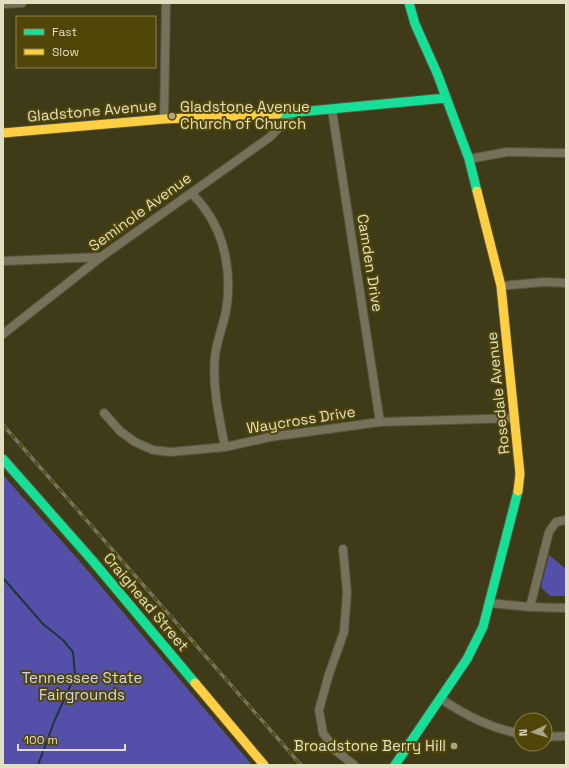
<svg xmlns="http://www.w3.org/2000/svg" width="569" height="768" viewBox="0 0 569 768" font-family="'Space Grotesk',sans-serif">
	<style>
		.green { fill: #5450a9 }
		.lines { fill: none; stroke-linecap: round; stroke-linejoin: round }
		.stream { stroke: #1e3539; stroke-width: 2 }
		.street-casing { stroke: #57533a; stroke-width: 10 }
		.fast-casing { stroke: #57533a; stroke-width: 11 }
		.slow-casing { stroke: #57533a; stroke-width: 11 }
		.street { stroke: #75715b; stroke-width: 8 }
		.fast { stroke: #16e098; stroke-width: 9 }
		.slow { stroke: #ffcf43; stroke-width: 9 }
		.rail-casing { stroke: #77745e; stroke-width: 3.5 }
		.rail { stroke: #504607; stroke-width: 2; stroke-dasharray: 6; stroke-linecap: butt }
		.poi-dot { fill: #a9a586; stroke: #504607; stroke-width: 1.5 }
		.labels { text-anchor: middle; stroke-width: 4; stroke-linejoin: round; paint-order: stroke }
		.poi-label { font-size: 15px; fill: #e2dec1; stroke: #504607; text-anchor: start }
		.street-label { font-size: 15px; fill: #e2dec1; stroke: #504607 }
		.park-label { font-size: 15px; fill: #d2d6f2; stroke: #504607 }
	</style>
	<rect width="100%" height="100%" fill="#3f3a18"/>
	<path class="green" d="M3,475L83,565L252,765H3Z
		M549,555L566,569V596H550L541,587Z"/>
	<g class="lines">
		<path class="stream" d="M3,578L43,624L63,640L73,652L75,675L54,722L38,765"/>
		<g class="street-casing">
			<path id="street" d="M3,4L22,3
				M332,110L380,422
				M164,119L166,3
				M469,159L507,152L566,153
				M191,193C196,198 201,203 205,209C226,237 232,277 226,311C223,326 217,340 215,356C212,386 219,417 225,447
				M3,261L101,257
				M501,286L544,282L566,283
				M3,334L101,257L270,137L293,113
				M104,413L120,431L135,442L153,450L171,452L225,447L270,437L380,422L515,418
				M566,520L556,522L549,532L530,607L566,608
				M343,549L347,592L344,632L329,674L319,710L323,733L335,750L354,765
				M489,603L530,607
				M441,699C467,716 490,728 521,734
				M545,737L566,736"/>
		</g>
		<g class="fast-casing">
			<path id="fast" d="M409,3L415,24L437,73L469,159L477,191
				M278,114L446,98
				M3,459L92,560L195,683
				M395,765L467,659L483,627L518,491"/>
		</g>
		<g class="slow-casing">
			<path id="slow" d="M3,133L164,119L278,114
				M477,191L501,286L520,474L518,491
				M195,683L264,765"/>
		</g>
		<use href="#street" class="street"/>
		<use href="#fast" class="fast"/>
		<use href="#slow" class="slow"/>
		<g class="rail-casing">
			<path id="rail" d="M3,425L301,765"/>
		</g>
		<use href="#rail" class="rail"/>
	</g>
	<g class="poi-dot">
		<circle cx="172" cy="116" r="4"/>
		<circle cx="454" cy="746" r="4"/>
	</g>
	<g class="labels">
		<g class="poi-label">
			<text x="180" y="112">Gladstone Avenue<tspan x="180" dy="17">Church of Church</tspan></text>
			<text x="446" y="751" text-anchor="end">Broadstone Berry Hill</text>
		</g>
		<g class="street-label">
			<text transform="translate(92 111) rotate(-5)" y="5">Gladstone Avenue</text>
			<text transform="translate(140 212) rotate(-36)" y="5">Seminole Avenue</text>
			<text transform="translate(370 263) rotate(81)" y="5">Camden Drive</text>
			<text transform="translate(498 393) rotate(-96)" y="5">Rosedale Avenue</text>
			<text transform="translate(301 420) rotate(-9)" y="5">Waycross Drive</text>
			<text transform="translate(146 602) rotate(50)" y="5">Craighead Street</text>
		</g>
		<g class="park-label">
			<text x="82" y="683">Tennessee State<tspan x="82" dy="17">Fairgrounds</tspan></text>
		</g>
	</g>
	<rect width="569" height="768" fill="none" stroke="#e2dec1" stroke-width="8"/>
	<rect x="16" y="16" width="140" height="52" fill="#504607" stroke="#8a8351"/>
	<rect x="24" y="29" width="20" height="6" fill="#16e098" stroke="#8a8351"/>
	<text x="52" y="36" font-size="12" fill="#e2dec1">Fast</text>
	<rect x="24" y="49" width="20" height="6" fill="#ffcf43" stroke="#8a8351"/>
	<text x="52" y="56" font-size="12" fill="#e2dec1">Slow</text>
	<g transform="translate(533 732) rotate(266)"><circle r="19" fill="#504607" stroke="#8a8351"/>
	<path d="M0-3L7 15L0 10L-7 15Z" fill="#a9a586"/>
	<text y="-6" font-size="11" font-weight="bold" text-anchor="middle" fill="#e2dec1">N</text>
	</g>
	<path d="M18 744v6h107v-6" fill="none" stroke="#e2dec1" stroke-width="2"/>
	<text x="24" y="744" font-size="12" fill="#e2dec1" stroke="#504607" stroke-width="3" paint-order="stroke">100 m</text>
</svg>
